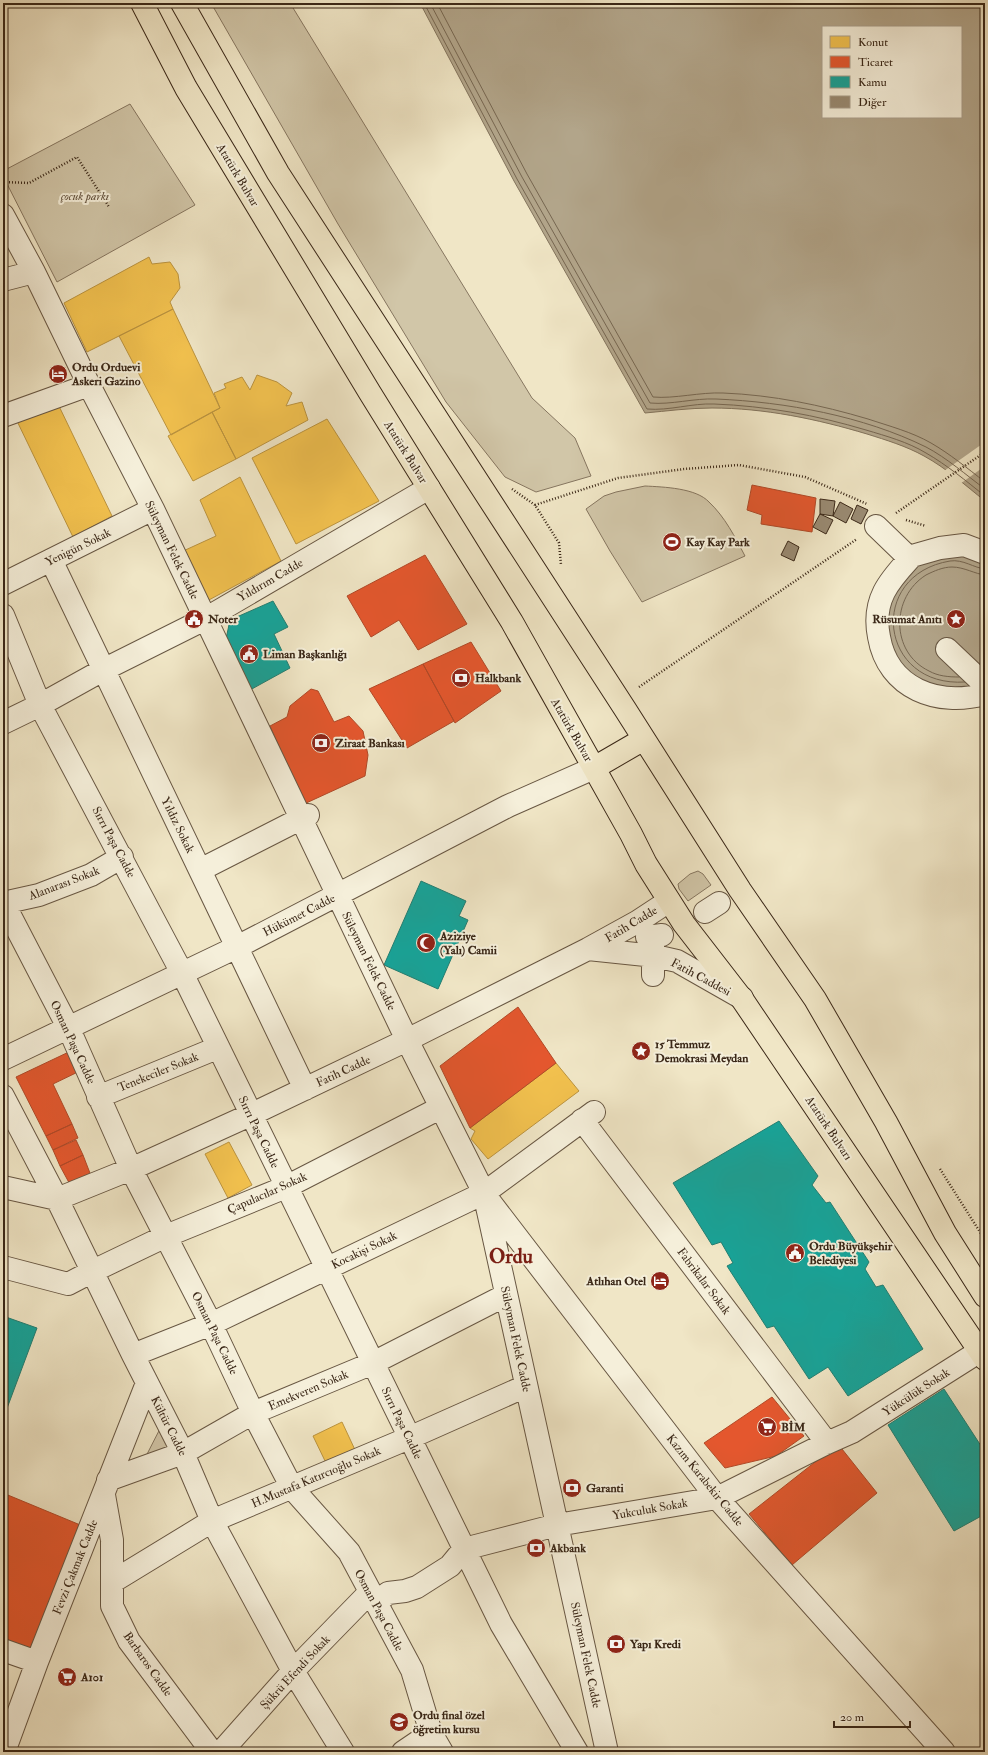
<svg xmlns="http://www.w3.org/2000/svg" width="988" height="1755" viewBox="0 0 988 1755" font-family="'IM FELL Double Pica',serif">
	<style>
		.green { fill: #d1c6a8; stroke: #867660 }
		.water { fill: #b2a58a; stroke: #82735c; fill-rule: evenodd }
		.pier { fill: #f0e6c6 }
		.homes { fill: #f2c14e; stroke: #bb933e }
		.shops { fill: #e4572e; stroke: #b14927 }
		.public { fill: #17a398; stroke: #227e71 }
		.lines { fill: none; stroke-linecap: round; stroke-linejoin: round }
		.shore { stroke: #766650; stroke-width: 1 }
		.building { fill: #998a72; stroke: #3a2717 }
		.minor-casing { stroke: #685743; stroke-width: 24 }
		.highway-casing { stroke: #3a2717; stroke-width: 24 }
		.path { stroke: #3a2717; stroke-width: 2.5; stroke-dasharray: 1 2; stroke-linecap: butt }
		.minor { stroke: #f5efda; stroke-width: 22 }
		.highway { stroke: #f0e6c6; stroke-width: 22 }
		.labels { text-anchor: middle; stroke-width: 4; stroke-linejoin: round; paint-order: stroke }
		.street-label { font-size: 12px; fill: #3a2717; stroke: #f5efda }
		.park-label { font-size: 12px; font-style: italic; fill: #604f3b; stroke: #f5efda }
		.poi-label { font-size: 12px; font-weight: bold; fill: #3a2717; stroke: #f5efda; text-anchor: start }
		.town-label { font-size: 20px; font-weight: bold; fill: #7a1f14; stroke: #f5efda }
	</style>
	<rect width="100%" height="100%" fill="#f0e6c6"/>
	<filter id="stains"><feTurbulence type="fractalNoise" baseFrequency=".005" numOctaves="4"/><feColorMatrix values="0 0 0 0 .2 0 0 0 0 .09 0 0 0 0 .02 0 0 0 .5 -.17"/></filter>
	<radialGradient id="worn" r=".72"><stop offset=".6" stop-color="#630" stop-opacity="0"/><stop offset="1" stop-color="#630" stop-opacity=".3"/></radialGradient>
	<path class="green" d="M211,3H290L532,398L575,438L591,476L536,492L505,477L446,402L338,224Z
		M130,104L195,205L57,282L3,176V171Z
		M645,486C664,487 696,488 709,502C725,517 735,537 745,556L642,602L610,551L586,509L604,496L616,492Z
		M698,871L703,874L711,885L688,901L679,889L678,884L690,874Z
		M166,1417L179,1446L143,1462Z"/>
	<path class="water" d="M420,3H985V501C965,485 946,468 924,456C906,446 886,440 867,434C817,419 764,408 712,408C689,408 667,411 645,413L514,181ZM823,27H961V117H823Z
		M952,552L985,560V685L966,691L921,684L890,652L885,607L908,569Z"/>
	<path class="pier" d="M985,442V466L960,484L944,471Z"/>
	<path class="homes" d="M149,257L152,264L170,262L178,274L180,288L170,302L173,309L87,352L64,303Z
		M173,309L220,408L171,435L119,336Z
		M257,375L277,382L292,393L286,406L302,402L308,420L236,459L212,412L220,408L214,393L226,388L224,384L242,377L250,390Z
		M57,402L112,516L73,537L16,419Z
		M212,412L236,459L193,481L168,436Z
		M327,419L379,501L296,544L252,458Z
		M240,477L281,561L207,601L181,552L216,536L200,500Z
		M421 891a4 4 0 1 1 8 0a4 4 0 1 1-8 0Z
		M556,1063L579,1091L488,1159L471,1139L475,1131L470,1128Z
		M229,1142L252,1185L228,1198L205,1154Z
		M342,1422L356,1452L327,1465L313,1436Z"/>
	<path class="shops" d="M752,485L816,498L812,532L761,524L762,515L747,510Z
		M425,555L467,624L418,650L399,620L371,637L347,596Z
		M471,642L501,691L455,723L423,664Z
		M423,664L454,721L407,748L369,689Z
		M311,689L318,691L334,722L349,716L363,731L368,755L365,776L304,804L270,726L287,717L290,706Z
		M518,1007L556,1063L470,1128L440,1066Z
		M73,1050L82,1070L53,1084L72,1124L46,1136L16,1077Z
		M72,1124L78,1138L53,1150L46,1136Z
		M76,1140L83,1155L60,1166L53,1150Z
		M83,1155L93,1181L73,1190L60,1166Z
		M772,1397L804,1436L776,1456L725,1468L704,1443Z
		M838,1444L877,1493L792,1565L749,1514Z
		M3,1493L90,1529L37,1662L3,1648Z"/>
	<path class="public" d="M273,601L288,627L274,634L290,668L250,690L226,639L230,620Z
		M421,881L466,901L459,916L468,920L438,989L384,965Z
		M779,1121L818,1176L812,1185L826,1203L830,1202L869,1262L865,1269L876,1287L883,1285L923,1349L848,1396L828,1367L809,1379L774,1326L767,1328L727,1266L733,1263L721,1242L712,1245L673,1183Z
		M3,1316L37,1328L3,1419Z
		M944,1389L985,1452V1514L954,1531L888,1425Z"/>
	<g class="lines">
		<path class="shore" d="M424,3L517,179L647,409C669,411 692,403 714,404C766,406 816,415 866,430C886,436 908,442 926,453C947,465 966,481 985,496
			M430,3L522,177L650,403C671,405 694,398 716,399C786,402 863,416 926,447C947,458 966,475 985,489
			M437,3L527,174L653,397C674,399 700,392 723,393C773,395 821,405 868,419C889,426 912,432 931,443C950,454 967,468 985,482
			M959,677C948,677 938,676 929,671C890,652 891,597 926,575C934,571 943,567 952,567C964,567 975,574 985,575
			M965,682C879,688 866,575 950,561C963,559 974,568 985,569"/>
	</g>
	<path class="building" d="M820,499L835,501L833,516L820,514Z
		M840,502L853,509L846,523L833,516Z
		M857,505L868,510L861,524L851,519Z
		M820,514L833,520L826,534L813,527Z
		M788,541L799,547L794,561L781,555Z"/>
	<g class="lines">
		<g class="minor-casing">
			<path id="minor" d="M3,215L34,272L89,385L153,509L407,1040L484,1193L607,1752
				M3,280L34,272
				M3,416L89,385
				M876,526L905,554L912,556L940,548L964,545L985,553
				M912,556C902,567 891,578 884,592C877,606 876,622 879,637C888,689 938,707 985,694
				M51,560L305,1089
				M3,584L153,509
				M3,615L40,705L182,973L501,1624L577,1752
				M947,649L985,685
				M3,723L40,705L103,670L205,619L429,488
				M200,870L308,815
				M3,902L69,1029L131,1169L211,1324L253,1413L292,1488L349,1552L412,1670L431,1733L442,1752
				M3,903L39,895L91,875L122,857
				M705,912L719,903
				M653,946L647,937L662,935
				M588,949L655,956L677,961L742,998
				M653,968V975
				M3,1059L237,947L508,806L594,768
				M3,1096L57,1199L133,1355L183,1453L212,1521L293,1671L343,1752
				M98,1097L217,1048
				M582,1120L827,1443
				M3,1187L57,1199L131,1169L250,1115L407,1040L588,949L637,922L669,901
				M487,1198L717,1498L944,1752
				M3,1267L68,1284L91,1272L166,1236L286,1187L440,1108
				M133,1355L211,1324L484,1193L594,1112
				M108,1480L183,1453L253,1413L373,1363L506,1295
				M104,1495L112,1540V1606L129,1641L212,1752
				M112,1582L212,1521L409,1438L526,1386
				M3,1650L37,1662
				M4,1752L37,1662L147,1383
				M221,1752L293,1671L369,1593L382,1598L388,1593L405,1591L417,1587L450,1566L464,1549L557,1525L717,1498L827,1443L852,1432L980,1351
				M403,1752L431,1733"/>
		</g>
		<g class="highway-casing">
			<path id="highway" d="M142,3L186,88L370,393L512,622L631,834L646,864L684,924L742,999L985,1359
				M182,3L278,173L625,709L740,890L815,999L886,1122L945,1233L985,1296
				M594,768L644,739"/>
		</g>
		<path class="path" d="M3,182L29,183L77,157L109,207
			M512,489L535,505L559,543L561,565
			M535,505L618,478L684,469L739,465L805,477L867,504
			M896,513L985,452
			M906,520L926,526
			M639,687L857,539
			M940,1169L985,1240"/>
		<use href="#minor" class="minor"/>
		<use href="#highway" class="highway"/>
	</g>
	<defs>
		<g id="hotel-disc" transform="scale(1)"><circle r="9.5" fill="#8f2418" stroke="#f5efda"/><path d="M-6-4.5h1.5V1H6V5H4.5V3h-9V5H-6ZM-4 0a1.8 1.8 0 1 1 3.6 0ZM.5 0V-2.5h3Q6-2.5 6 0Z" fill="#fff"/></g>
		<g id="stadium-disc" transform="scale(1)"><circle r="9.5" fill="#8f2418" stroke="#f5efda"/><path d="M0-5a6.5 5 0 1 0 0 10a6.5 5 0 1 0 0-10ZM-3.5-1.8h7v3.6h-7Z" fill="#fff"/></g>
		<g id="civic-disc" transform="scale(1)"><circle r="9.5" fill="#8f2418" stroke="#f5efda"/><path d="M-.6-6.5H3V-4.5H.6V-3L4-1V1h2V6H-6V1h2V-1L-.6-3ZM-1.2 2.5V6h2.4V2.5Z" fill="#fff"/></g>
		<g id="sight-disc" transform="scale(1)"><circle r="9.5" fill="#8f2418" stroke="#f5efda"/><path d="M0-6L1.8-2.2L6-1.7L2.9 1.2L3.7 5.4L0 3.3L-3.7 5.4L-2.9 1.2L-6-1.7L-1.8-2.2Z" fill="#fff"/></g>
		<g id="bank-disc" transform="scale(1)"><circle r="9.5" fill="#8f2418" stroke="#f5efda"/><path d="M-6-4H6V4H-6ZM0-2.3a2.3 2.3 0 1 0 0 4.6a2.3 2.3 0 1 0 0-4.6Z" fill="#fff"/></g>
		<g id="mosque-disc" transform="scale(1)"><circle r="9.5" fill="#8f2418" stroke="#f5efda"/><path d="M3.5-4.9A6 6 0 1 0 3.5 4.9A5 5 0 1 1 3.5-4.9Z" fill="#fff"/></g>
		<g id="supermarket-disc" transform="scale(1)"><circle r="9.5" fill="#8f2418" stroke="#f5efda"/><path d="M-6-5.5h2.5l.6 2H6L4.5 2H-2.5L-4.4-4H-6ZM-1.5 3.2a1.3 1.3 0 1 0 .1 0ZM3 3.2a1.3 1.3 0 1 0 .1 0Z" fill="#fff"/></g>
		<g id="school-disc" transform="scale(1)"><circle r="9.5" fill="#8f2418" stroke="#f5efda"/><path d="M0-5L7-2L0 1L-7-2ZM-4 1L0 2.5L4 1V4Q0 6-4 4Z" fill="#fff"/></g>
	</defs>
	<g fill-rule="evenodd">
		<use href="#hotel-disc" x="58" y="374"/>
		<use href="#stadium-disc" x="672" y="542"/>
		<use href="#civic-disc" x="194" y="619"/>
		<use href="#sight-disc" x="956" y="619"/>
		<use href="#civic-disc" x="249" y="654"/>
		<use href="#bank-disc" x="461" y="678"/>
		<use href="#bank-disc" x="321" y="743"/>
		<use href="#mosque-disc" x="426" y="943"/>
		<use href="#sight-disc" x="641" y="1051"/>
		<use href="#civic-disc" x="795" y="1253"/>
		<use href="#hotel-disc" x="660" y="1281"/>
		<use href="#supermarket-disc" x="767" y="1427"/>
		<use href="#bank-disc" x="572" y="1488"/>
		<use href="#bank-disc" x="536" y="1548"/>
		<use href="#bank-disc" x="616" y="1644"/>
		<use href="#supermarket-disc" x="67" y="1677"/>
		<use href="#school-disc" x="399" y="1722"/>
	</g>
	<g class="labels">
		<g class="street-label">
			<text transform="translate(238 175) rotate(59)" y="4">Atatürk Bulvar</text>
			<text transform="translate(406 452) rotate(58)" y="4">Atatürk Bulvar</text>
			<text transform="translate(78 547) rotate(-26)" y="4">Yenigün Sokak</text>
			<text transform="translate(172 550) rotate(64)" y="4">Süleyman Felek Cadde</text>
			<text transform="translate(270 580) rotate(-30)" y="4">Yıldırım Cadde</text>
			<text transform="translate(572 730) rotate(60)" y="4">Atatürk Bulvar</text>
			<text transform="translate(178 825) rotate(64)" y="4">Yıldız Sokak</text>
			<text transform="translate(114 842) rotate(62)" y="4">Sırrı Paşa Cadde</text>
			<text transform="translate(64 883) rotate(-21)" y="4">Alanarası Sokak</text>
			<text transform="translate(299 915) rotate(-27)" y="4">Hükümet Cadde</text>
			<text transform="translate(631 924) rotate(-31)" y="4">Fatih Cadde</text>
			<text transform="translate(369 961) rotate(64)" y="4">Süleyman Felek Cadde</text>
			<text transform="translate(701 977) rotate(28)" y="4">Fatih Caddesi</text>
			<text transform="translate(73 1042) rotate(65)" y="4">Osman Paşa Cadde</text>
			<text transform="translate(343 1071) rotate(-25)" y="4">Fatih Cadde</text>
			<text transform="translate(158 1072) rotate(-22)" y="4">Tenekeciler Sokak</text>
			<text transform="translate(829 1128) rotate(56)" y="4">Atatürk Bulvarı</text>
			<text transform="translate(259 1132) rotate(64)" y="4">Sırrı Paşa Cadde</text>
			<text transform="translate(267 1193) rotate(-24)" y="4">Çapulacılar Sokak</text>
			<text transform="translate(364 1250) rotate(-26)" y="4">Kocakişi Sokak</text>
			<text transform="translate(704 1281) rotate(53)" y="4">Fabrikalar Sokak</text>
			<text transform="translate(215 1333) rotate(64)" y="4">Osman Paşa Cadde</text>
			<text transform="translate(516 1339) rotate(78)" y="4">Süleyman Felek Cadde</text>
			<text transform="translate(308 1390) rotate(-23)" y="4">Emekveren Sokak</text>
			<text transform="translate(916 1392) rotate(-33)" y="4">Yükcülük Sokak</text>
			<text transform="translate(402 1423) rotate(64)" y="4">Sırrı Paşa Cadde</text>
			<text transform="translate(169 1426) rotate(63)" y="4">Kültür Cadde</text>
			<text transform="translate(316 1477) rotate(-23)" y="4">H.Mustafa Katırcıoğlu Sokak</text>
			<text transform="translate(705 1480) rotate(51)" y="4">Kazım Karabekir Cadde</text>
			<text transform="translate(650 1509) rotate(-10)" y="4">Yukculuk Sokak</text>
			<text transform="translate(75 1567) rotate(-68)" y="4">Fevzi Çakmak Cadde</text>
			<text transform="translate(379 1610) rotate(62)" y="4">Osman Paşa Cadde</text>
			<text transform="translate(586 1655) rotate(78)" y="4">Süleyman Felek Cadde</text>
			<text transform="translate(148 1664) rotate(55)" y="4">Barbaros Cadde</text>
			<text transform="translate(295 1672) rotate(-47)" y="4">Şükrü Efendi Sokak</text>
		</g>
		<g class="park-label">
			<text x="85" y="200">çocuk parkı</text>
		</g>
		<g class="poi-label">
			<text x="72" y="371">Ordu Orduevi<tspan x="72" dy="14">Askeri Gazino</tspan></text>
			<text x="686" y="546">Kay Kay Park</text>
			<text x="208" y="623">Noter</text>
			<text x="942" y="623" text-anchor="end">Rüsumat Anıtı</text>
			<text x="263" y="658">Liman Başkanlığı</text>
			<text x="475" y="682">Halkbank</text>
			<text x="335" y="747">Ziraat Bankası</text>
			<text x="440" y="940">Aziziye<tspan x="440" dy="14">(Yalı) Camii</tspan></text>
			<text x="655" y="1048">15 Temmuz<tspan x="655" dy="14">Demokrasi Meydan</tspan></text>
			<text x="809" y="1250">Ordu Büyükşehir<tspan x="809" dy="14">Belediyesi</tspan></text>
			<text x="646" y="1285" text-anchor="end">Atlıhan Otel</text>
			<text x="781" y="1431">BİM</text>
			<text x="586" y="1492">Garanti</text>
			<text x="550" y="1552">Akbank</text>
			<text x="630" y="1648">Yapı Kredi</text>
			<text x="81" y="1681">A101</text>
			<text x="413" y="1719">Ordu final özel<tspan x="413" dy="14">öğretim kursu</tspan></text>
		</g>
		<g class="town-label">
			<text x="511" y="1263">Ordu</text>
		</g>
	</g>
	<rect width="988" height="1755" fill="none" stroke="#f0e6c6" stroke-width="16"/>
	<rect x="4" y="4" width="980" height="1747" fill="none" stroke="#3a2717" stroke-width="2"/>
	<rect x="8" y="8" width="972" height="1739" fill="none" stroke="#3a2717"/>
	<rect x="822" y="26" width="140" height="92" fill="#f5efda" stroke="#aa9f8c"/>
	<rect x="830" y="36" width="20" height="12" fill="#f2c14e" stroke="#aa9f8c"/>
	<text x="858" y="46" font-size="12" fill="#3a2717">Konut</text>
	<rect x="830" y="56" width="20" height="12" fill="#e4572e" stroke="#aa9f8c"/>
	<text x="858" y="66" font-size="12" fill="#3a2717">Ticaret</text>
	<rect x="830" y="76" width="20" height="12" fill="#17a398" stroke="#aa9f8c"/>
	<text x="858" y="86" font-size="12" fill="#3a2717">Kamu</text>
	<rect x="830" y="96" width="20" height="12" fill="#998a72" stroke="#aa9f8c"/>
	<text x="858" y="106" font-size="12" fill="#3a2717">Diğer</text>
	<path d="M834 1721v6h76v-6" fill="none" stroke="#3a2717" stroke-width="2"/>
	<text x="840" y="1721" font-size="12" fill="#3a2717" stroke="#f5efda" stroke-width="3" paint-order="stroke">20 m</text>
	<rect width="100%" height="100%" filter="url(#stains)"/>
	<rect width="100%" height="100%" fill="url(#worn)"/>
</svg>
